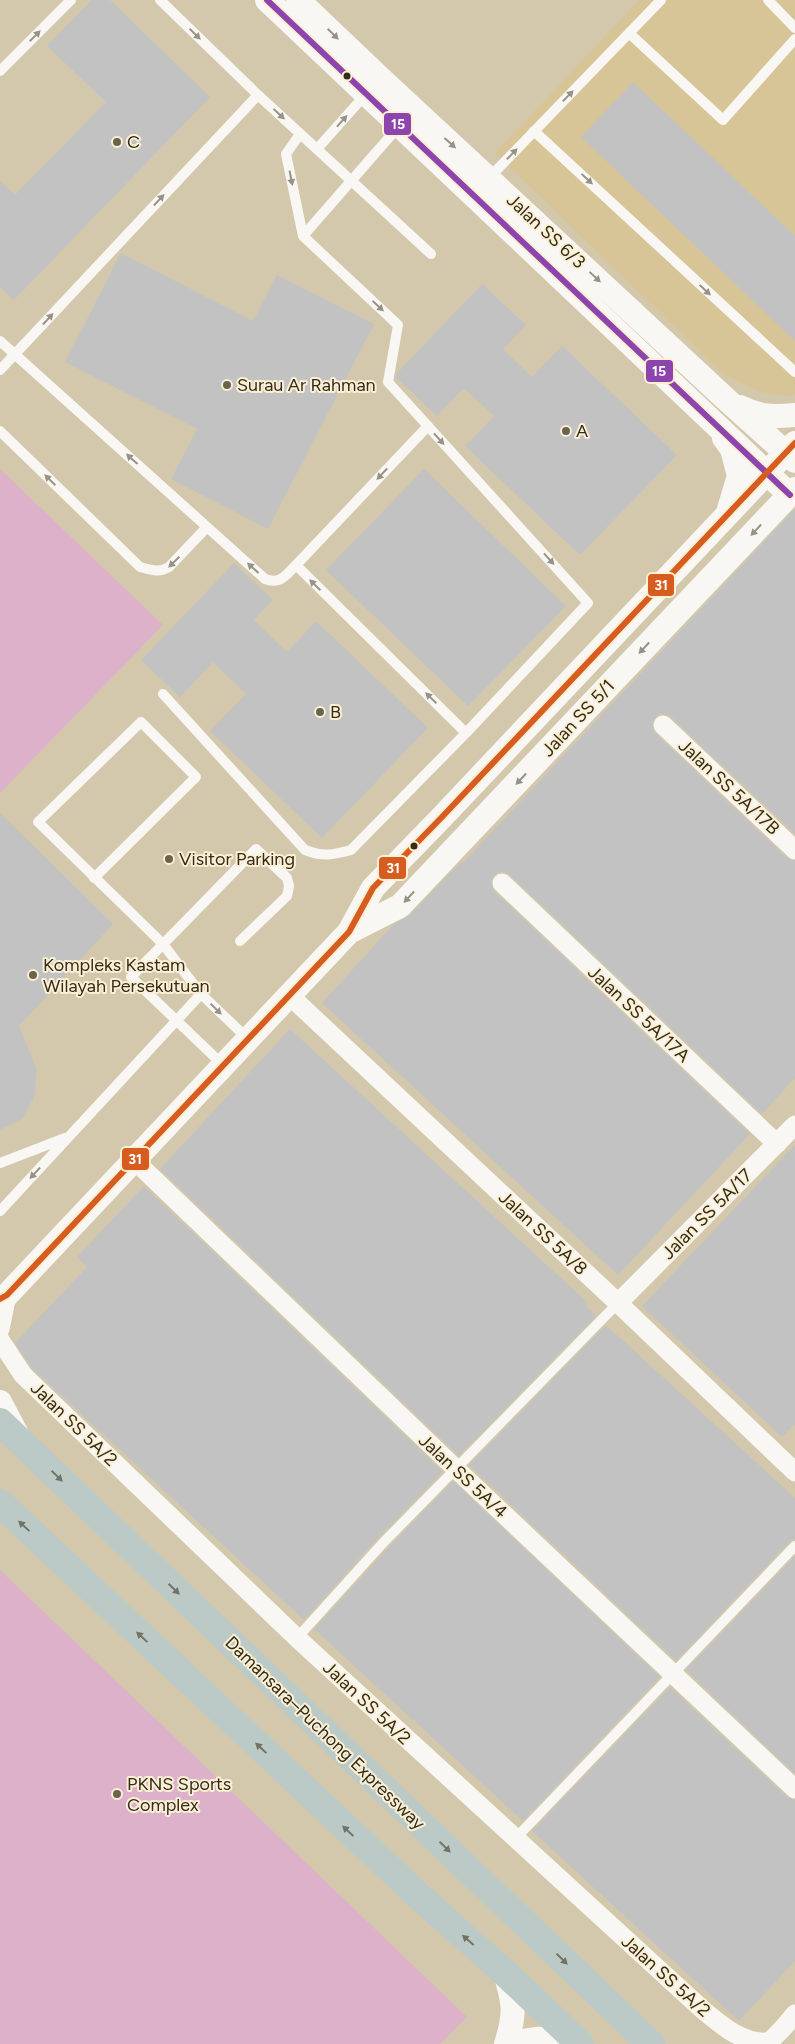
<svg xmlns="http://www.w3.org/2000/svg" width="795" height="2044" viewBox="0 0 795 2044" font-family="Figtree,sans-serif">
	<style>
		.built { fill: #d7c598 }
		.green { fill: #ddb1ca }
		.building { fill: #c2c2c3 }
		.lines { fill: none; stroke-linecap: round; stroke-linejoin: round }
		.service { stroke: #f8f7f3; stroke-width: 10 }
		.minor { stroke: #f8f7f3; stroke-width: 19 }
		.tertiary { stroke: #f8f7f3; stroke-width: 24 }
		.motorway { stroke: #bbcac7; stroke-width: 28 }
		.bus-1-casing { stroke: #fbf0d6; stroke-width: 10 }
		.bus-2-casing { stroke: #fbf0d6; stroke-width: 10 }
		.bus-1 { stroke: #8e44ad; stroke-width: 6 }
		.bus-2 { stroke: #d65c20; stroke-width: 6 }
		.oneway { fill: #969285 }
		.oneway2 { fill: #717366 }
		.bus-dot { fill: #342c17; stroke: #fbf0d6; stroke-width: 2 }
		.poi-dot { fill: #6c634b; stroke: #fbf0d6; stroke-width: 2 }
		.labels { text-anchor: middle; stroke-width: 4; stroke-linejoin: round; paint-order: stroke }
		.poi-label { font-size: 18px; fill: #342c17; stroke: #fbf0d6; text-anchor: start }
		.street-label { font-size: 18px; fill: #342c17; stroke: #fbf0d6 }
		.line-badge { stroke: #fbf0d6; stroke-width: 2 }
		.badge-label { font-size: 14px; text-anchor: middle; font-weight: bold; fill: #fff }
	</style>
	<rect width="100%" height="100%" fill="#d3c8ac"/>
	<path class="built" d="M639,0H795V395L785,396L760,392L724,375L495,153Z"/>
	<path class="green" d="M0,469L163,625L0,793Z
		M0,1570L467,2017L440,2044H0Z"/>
	<path class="building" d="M92,0H110L210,97L14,300L0,287V181L15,195L106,102L47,46Z
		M633,82L795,236V341L581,137Z
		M121,253L253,321L277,275L374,324L268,529L171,479L197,429L65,362Z
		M482,284L526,325L503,349L532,377L562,346L677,455L580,555L465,446L494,416L464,388L437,416L396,377L397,373Z
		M424,469L566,606L468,706L326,570Z
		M795,509V834L671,717L665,714H659L655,718L652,723L655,733L787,858L795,861V1078L762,1114L510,875L504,872H498L494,876L491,881L494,891L750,1134L618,1275L322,1003L394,924L410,915L460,863L462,864Z
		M234,563L273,600L254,620L287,652L316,621L428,728L322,838L210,731L246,694L213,662L180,697L141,660Z
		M0,813L113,924L19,1026L37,1070L34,1097L22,1119L0,1130Z
		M290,1029L588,1303L586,1306L596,1316L459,1456L160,1169Z
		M795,1145V1424L782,1437L642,1306Z
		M144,1186L443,1472L377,1539L304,1620L63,1397L32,1368L15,1343L87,1267L77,1257Z
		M606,1325L795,1498V1539L790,1541L676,1661L469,1465Z
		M453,1481L660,1677L523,1821L314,1629L387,1549Z
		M795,1556V1774L686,1670Z
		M670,1687L787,1797L795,1800V1961L739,2021L532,1831Z"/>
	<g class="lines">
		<path class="service" d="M160,0L258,95L431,254
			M768,0L795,28
			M629,33L723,120L795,39
			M0,71L71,0
			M534,131L795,372
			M317,149L366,94
			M489,178L661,0
			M303,236L400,125
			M0,341L265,579C280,585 286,575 296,565L428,426
			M0,370L258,95
			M0,431L140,567C151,570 159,573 169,567L207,527
			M296,565L466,733
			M163,694L305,850C323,857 333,855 351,850L466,733L588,603L388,382L398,325L303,236L286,154L300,134
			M94,878L196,777L141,722L38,822L163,944L201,994L248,1039
			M223,1065L131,977L256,849L287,878L289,886L287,896L240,941
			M0,1163L65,1138
			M0,1211L201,994
			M297,1638L382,1544L618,1303
			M515,1839L795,1546"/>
		<path class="minor" d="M663,725L795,850
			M502,883L777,1144
			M289,995L618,1303L795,1472
			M134,1160L456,1469L795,1789
			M618,1303L795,1125
			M0,1329L7,1295
			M0,1340L23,1375L297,1638L703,2010C720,2024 742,2044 767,2042C775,2039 789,2021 795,2014"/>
		<path class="tertiary" d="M267,0L790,495
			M298,0L381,79L727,400L795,461
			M740,407C760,417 773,417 795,415
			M724,438L732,449L739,476L729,509
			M349,932L400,906L795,489
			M0,1299L7,1295L349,932L373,888L442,817L795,443
			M0,1402L19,1438
			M505,1973C514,2004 516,2012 506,2044
			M515,2044C536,2035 557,2039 579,2042"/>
		<path class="motorway" d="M0,1422L651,2044
			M0,1503L422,1899L505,1973L580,2044"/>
		<g class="bus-1-casing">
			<path id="bus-1" d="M267,0L790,495"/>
		</g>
		<g class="bus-2-casing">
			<path id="bus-2" d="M0,1299L7,1295L349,932L373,888L442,817L795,443"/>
		</g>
		<use href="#bus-1" class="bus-1"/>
		<use href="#bus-2" class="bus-2"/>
	</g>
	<defs><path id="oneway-solid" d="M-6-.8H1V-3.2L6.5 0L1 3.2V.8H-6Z" transform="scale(1.25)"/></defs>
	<g class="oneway">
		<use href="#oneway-solid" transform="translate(195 34) rotate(44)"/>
		<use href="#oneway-solid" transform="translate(333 34) rotate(44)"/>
		<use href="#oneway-solid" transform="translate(35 36) rotate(-45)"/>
		<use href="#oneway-solid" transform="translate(568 96) rotate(-46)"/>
		<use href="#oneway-solid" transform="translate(279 114) rotate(43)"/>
		<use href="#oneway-solid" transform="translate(342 121) rotate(-48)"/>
		<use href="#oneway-solid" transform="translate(450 143) rotate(42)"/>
		<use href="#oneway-solid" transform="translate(512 154) rotate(-46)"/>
		<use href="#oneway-solid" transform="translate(291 178) rotate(79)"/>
		<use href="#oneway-solid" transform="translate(587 179) rotate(43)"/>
		<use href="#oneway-solid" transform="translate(159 200) rotate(-47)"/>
		<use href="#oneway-solid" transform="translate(595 277) rotate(43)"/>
		<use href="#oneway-solid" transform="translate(705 290) rotate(43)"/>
		<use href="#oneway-solid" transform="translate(378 306) rotate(43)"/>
		<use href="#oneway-solid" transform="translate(48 319) rotate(-47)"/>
		<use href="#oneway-solid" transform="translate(439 439) rotate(48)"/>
		<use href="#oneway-solid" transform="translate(132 459) rotate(-138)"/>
		<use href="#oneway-solid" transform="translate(382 474) rotate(133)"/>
		<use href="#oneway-solid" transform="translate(50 480) rotate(-136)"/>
		<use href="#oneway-solid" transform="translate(756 530) rotate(133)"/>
		<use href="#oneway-solid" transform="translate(549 559) rotate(48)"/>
		<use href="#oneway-solid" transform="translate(174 562) rotate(136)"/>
		<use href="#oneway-solid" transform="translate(253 568) rotate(-138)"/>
		<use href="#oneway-solid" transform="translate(315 585) rotate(-136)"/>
		<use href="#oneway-solid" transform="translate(644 648) rotate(133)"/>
		<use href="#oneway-solid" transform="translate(431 698) rotate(-136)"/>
		<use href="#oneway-solid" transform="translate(521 779) rotate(133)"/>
		<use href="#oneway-solid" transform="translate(409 897) rotate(133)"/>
		<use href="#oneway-solid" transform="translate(216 1009) rotate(44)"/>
		<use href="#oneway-solid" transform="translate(35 1173) rotate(133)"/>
	</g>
	<g class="oneway2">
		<use href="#oneway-solid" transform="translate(57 1476) rotate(44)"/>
		<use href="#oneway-solid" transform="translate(24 1526) rotate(-137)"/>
		<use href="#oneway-solid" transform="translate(174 1589) rotate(44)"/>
		<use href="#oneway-solid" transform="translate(142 1637) rotate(-137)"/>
		<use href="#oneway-solid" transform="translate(261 1748) rotate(-137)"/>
		<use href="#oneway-solid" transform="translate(348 1831) rotate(-137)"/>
		<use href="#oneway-solid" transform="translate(445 1847) rotate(44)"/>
		<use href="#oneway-solid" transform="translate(468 1940) rotate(-139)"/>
		<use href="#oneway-solid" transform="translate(562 1959) rotate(44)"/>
	</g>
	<g class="bus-dot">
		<circle cx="347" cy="76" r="4.5"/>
		<circle cx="414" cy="846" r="4.5"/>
	</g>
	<g class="poi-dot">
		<circle cx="117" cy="142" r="5"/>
		<circle cx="227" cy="385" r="5"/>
		<circle cx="566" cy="431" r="5"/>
		<circle cx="320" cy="712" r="5"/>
		<circle cx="169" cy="859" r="5"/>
		<circle cx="33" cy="975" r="5"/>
		<circle cx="117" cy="1794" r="5"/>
	</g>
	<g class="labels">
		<g class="poi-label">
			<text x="127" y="148">C</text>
			<text x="237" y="391">Surau Ar Rahman</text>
			<text x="576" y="437">A</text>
			<text x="330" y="718">B</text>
			<text x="179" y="865">Visitor Parking</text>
			<text x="43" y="971">Kompleks Kastam<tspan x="43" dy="21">Wilayah Persekutuan</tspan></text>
			<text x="127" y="1790">PKNS Sports<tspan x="127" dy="21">Complex</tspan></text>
		</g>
		<g class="street-label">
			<text transform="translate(546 231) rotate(43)" y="6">Jalan SS 6/3</text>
			<text transform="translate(578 718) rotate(-47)" y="6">Jalan SS 5/1</text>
			<text transform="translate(729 787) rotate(43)" y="6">Jalan SS 5A/17B</text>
			<text transform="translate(639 1014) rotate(43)" y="6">Jalan SS 5A/17A</text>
			<text transform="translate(707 1214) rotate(-45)" y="6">Jalan SS 5A/17</text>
			<text transform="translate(543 1233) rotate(43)" y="6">Jalan SS 5A/8</text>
			<text transform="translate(74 1424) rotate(44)" y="6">Jalan SS 5A/2</text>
			<text transform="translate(463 1476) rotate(43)" y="6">Jalan SS 5A/4</text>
			<text transform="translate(367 1703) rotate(43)" y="6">Jalan SS 5A/2</text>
			<text transform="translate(325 1733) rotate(44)" y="6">Damansara–Puchong Expressway</text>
			<text transform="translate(666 1976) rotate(42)" y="6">Jalan SS 5A/2</text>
		</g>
	</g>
	<g class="line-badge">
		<rect x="383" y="112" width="29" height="24" rx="5" fill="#8e44ad"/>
		<rect x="645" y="359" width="29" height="24" rx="5" fill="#8e44ad"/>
		<rect x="647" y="573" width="28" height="24" rx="5" fill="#d65c20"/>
		<rect x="378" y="856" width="29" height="24" rx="5" fill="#d65c20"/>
		<rect x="121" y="1147" width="29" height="24" rx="5" fill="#d65c20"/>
	</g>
	<g class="badge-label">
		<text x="398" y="129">15</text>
		<text x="659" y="376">15</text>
		<text x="661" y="590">31</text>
		<text x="393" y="873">31</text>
		<text x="135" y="1164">31</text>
	</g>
</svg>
